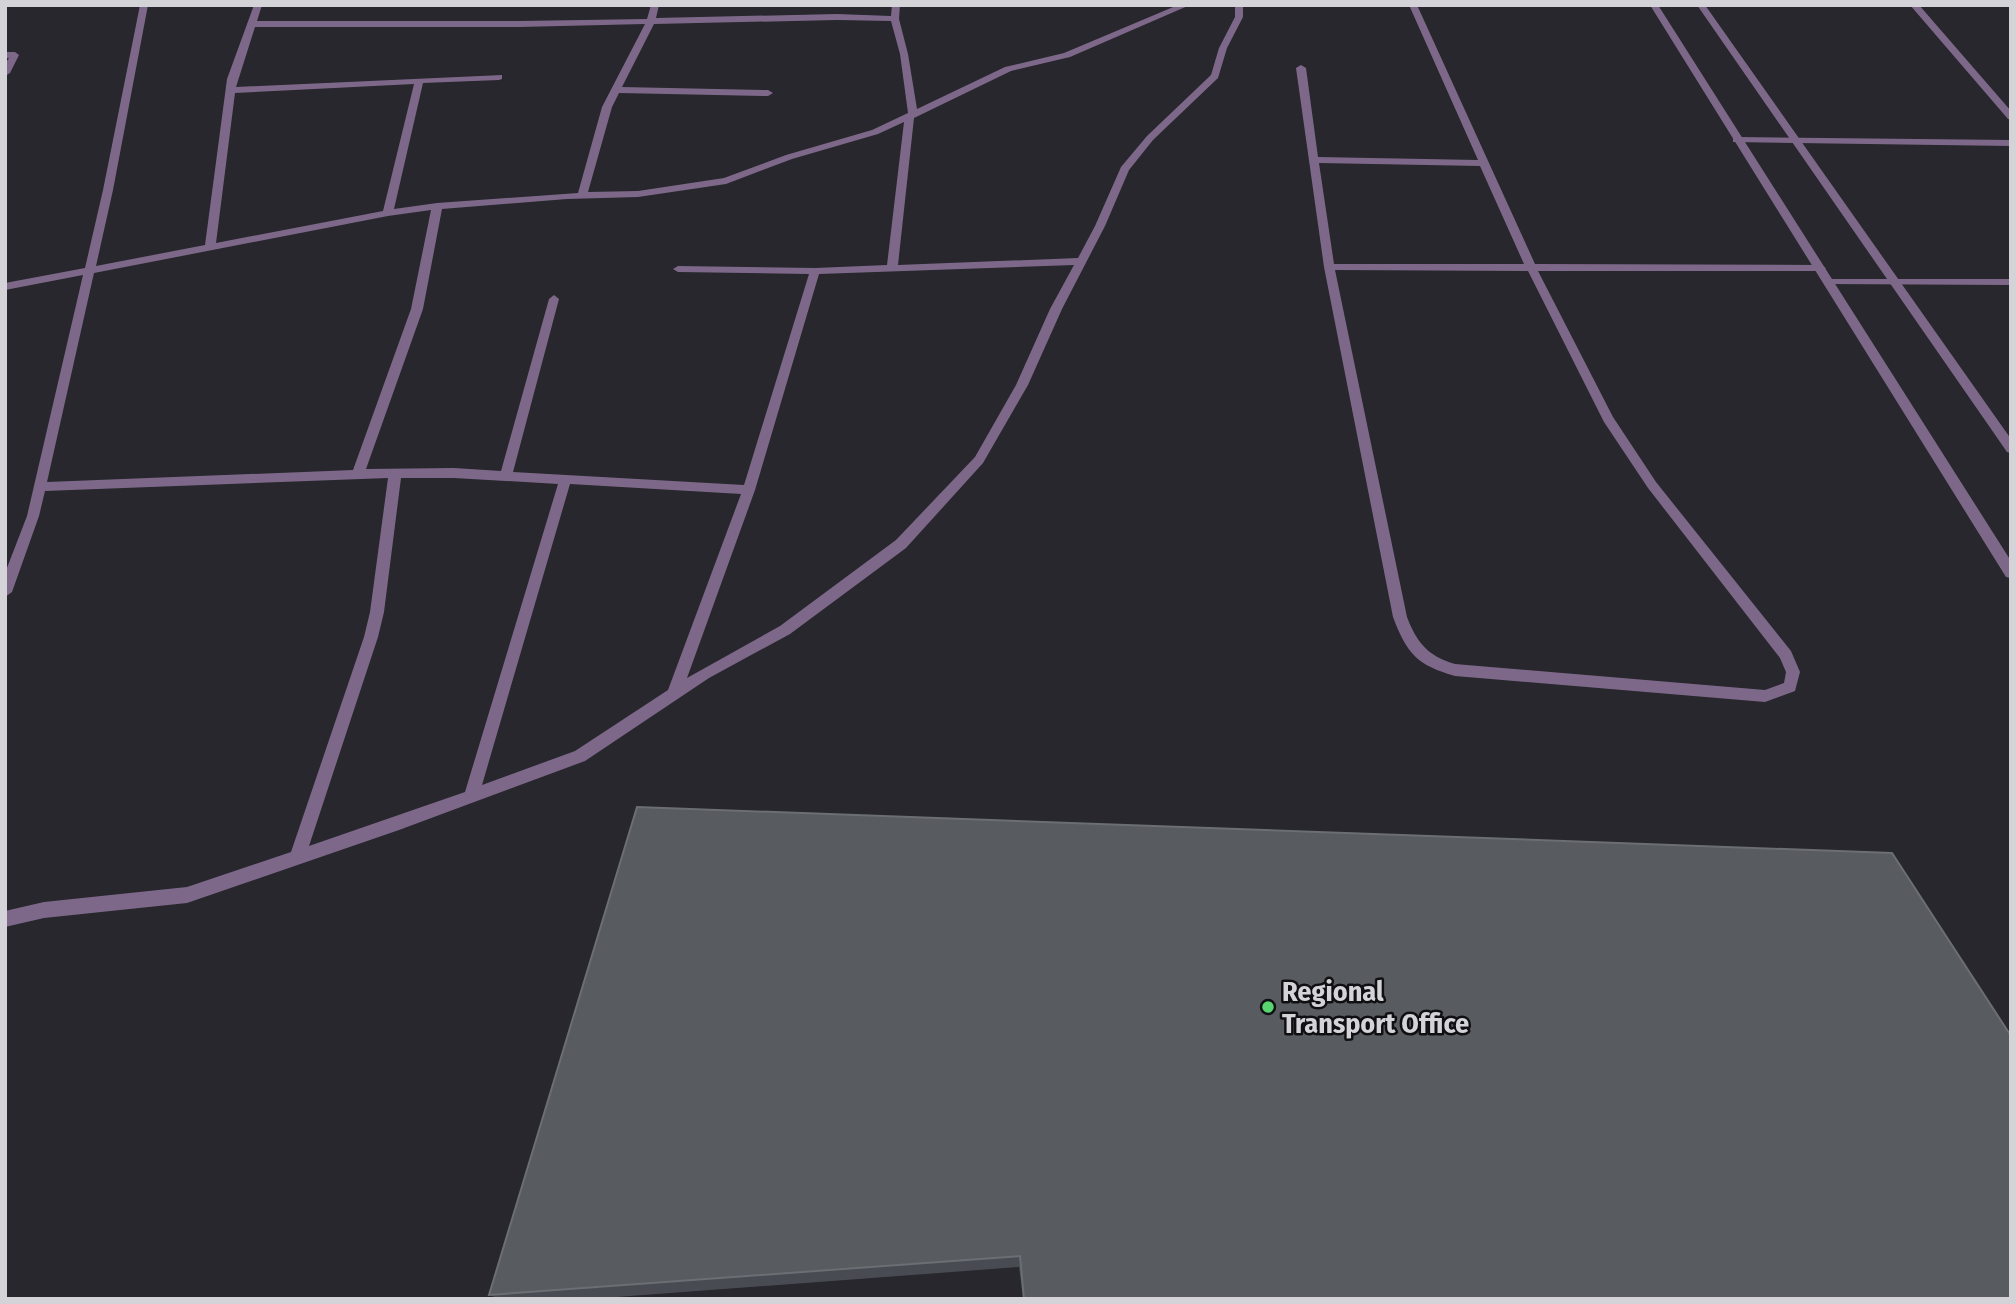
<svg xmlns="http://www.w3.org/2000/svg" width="2016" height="1304" viewBox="0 0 2016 1304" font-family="'Fira Sans Condensed',sans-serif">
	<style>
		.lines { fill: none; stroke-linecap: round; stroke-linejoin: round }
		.minor { fill: #7e6889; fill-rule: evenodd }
		.tertiary { fill: #7e6889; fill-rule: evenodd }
		.wall { fill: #484c52 }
		.building { fill: #585b60; stroke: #6b6e73; stroke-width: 2 }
		.poi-dot { fill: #58d56f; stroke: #101013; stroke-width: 2.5 }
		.labels { text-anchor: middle; stroke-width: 5; stroke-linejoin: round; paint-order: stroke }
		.near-poi-label { font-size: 28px; font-weight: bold; fill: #d4d3d8; stroke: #101013; text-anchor: start }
	</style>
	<rect width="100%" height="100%" fill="#27272d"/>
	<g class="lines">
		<path class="minor" d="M140,5H148L113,190L96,266L205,245L227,79L254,5H262L257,21H519L647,19L651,5H659L656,18L837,14L891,16L892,5H900L899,19L908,54L917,109L1005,67L1064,53L1178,5H1190L1070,57L1011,71L914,118L898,265L1078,258L1095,226L1121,167L1147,136L1211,75L1219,48L1235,17V5H1243V17L1227,48L1218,78L1153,140L1129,170L1105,226L1062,309L1028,385L983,463L906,548L790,634L709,678L585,761L399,830L187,903L44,918L5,927V911L44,902L187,887L291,852L364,637L370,612L388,478L45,491L39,516L12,592L5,597V573L27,516L83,275L5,290V283L85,268L103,190ZM837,20L891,21L900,54L908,113L872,130L786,155L724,178L638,191L588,192L612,107L619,93L768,96L773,93L768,90L622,87L654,24ZM645,24L602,107L578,193L437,203L394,209L423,83L499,80L502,79V75L236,87L255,27H519ZM414,84L383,211L216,243L235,93ZM904,122L887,265L815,268L678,266L673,269L678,272L809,274L744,485L513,472L559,299L554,295L549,299L501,471L454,468L366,469L423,309L442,209L567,199L638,197L726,184L792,159L878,134ZM431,210L411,309L353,470L47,482L94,273L388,216ZM1074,265L1050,309L1016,385L975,457L896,540L780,626L687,678L755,490L819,274ZM401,478H454L558,484L465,792L309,846L378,637L384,612ZM570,484L741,494L668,690L575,751L482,785Z
			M1409,5H1417L1535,264L1821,265L1826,268L1821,271H1538L1613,417L1656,482L1791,651L1800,672L1795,691L1765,702L1455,676C1417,665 1407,654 1393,617L1324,267L1296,68L1301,65L1306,68L1318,157L1478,160ZM1319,163L1480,166L1524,264H1334ZM1335,270L1528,271L1604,422L1648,488L1780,658L1786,672L1784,683L1765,690L1455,664C1428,656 1417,643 1407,617Z
			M1910,5H1919L2011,111V120L2008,119Z
			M5,52H15L19,55L10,73L5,76V64L9,58H5Z
			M1736,137L2011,140V146L1733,142V138Z
			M1830,279H2011V285L1826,284V280Z"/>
		<path class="tertiary" d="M1650,5H1658L2011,561V578L2006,577Z
			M1697,5H1705L2011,439V453L2007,452Z"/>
	</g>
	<path class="wall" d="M637,807L2011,1299H1023L1019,1267L590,1299H500L489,1295Z"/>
	<path class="building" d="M637,807L1892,853L2011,1036V1299H1024L1020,1256L489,1295Z"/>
	<circle class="poi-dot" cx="1268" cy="1007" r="7"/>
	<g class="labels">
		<g class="near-poi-label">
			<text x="1282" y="1001">Regional<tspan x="1282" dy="32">Transport Office</tspan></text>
		</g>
	</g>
	<rect width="2016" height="1304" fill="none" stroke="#d4d3d8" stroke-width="14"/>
</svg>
